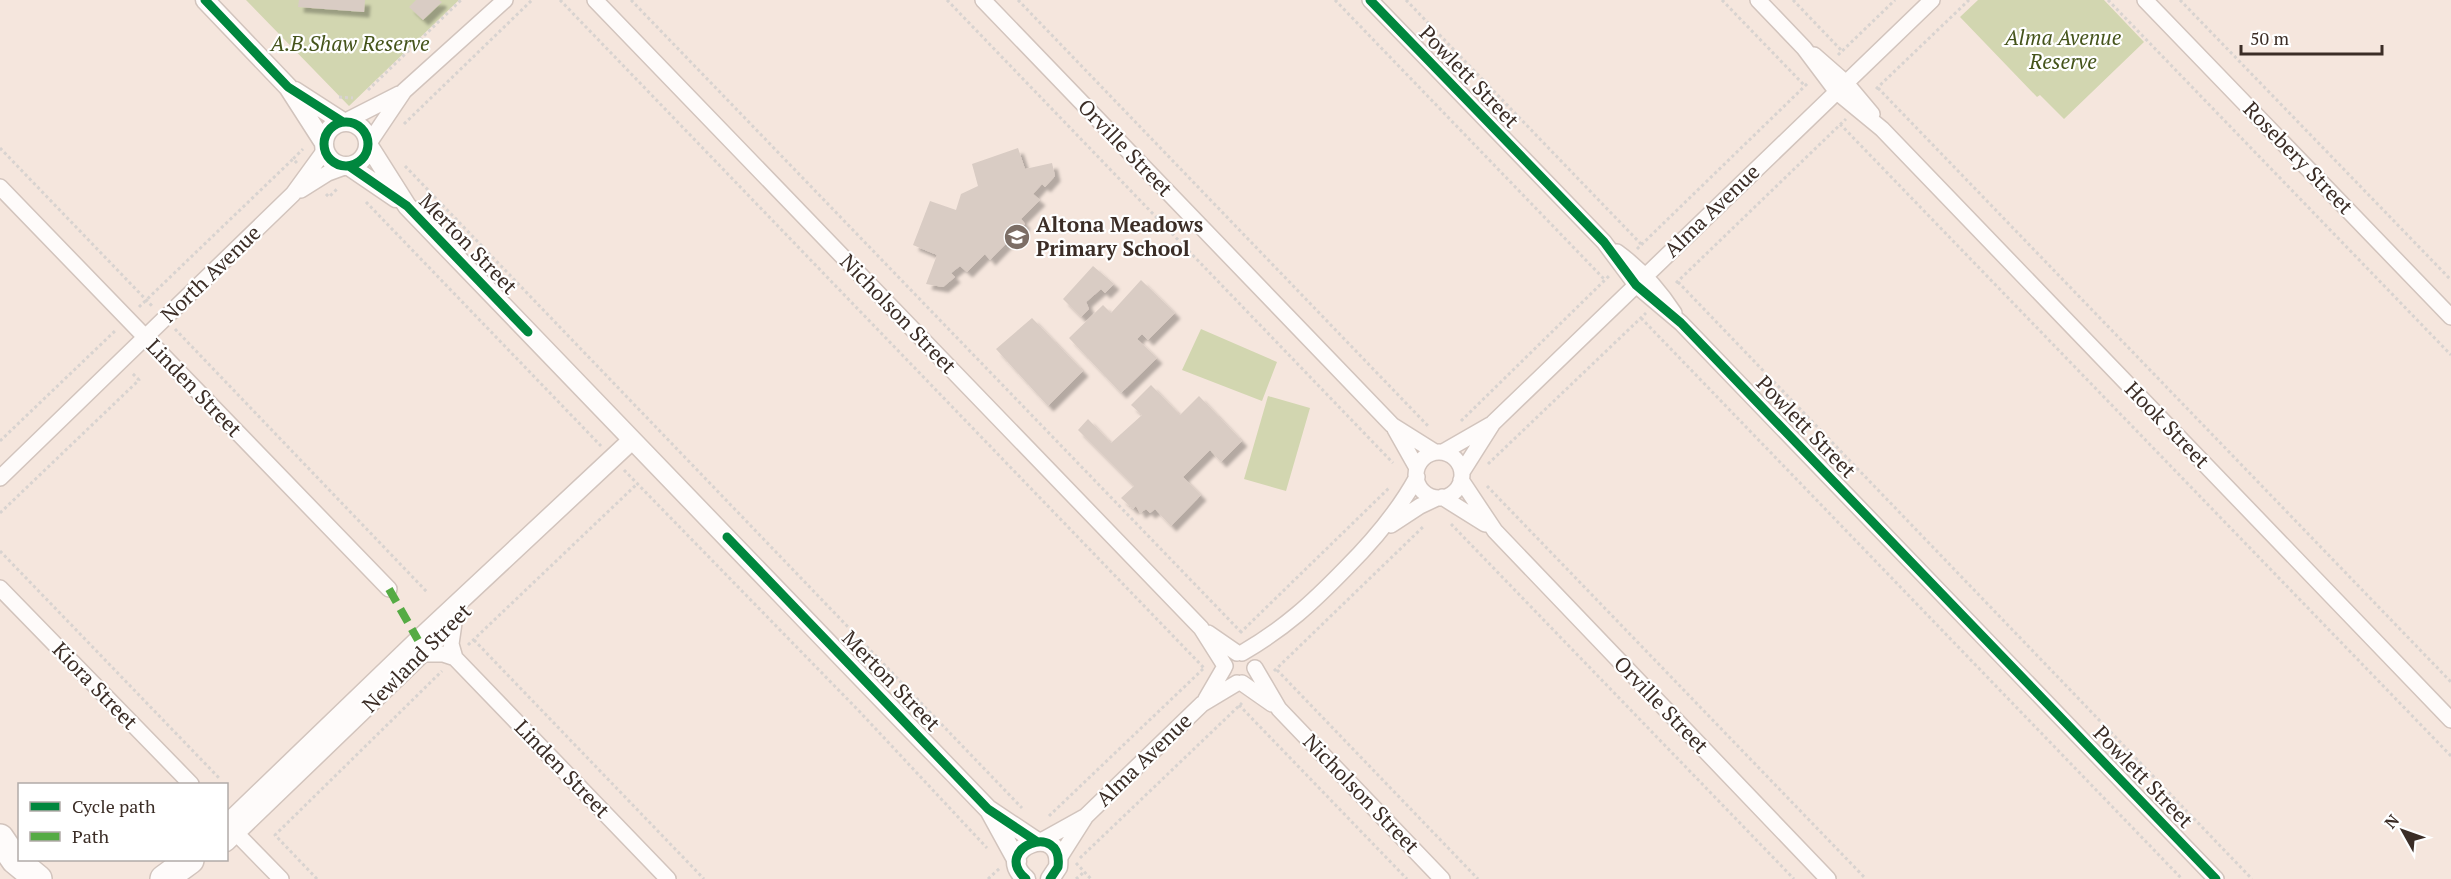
<svg xmlns="http://www.w3.org/2000/svg" width="2451" height="879" viewBox="0 0 2451 879" font-family="'PT Serif',serif">
	<style>
		.green { fill: #d2d6b0 }
		.building { fill: #d9ccc4; filter: url(#shadow) }
		.lines { fill: none; stroke-linecap: round; stroke-linejoin: round }
		.minor-casing { stroke: #d2c4bd; stroke-width: 18 }
		.tertiary-casing { stroke: #d2c4bd; stroke-width: 21 }
		.motorway-casing { stroke: #d2c4bd; stroke-width: 30 }
		.path { stroke: #d8d3d0; stroke-width: 3; stroke-dasharray: 3 3; stroke-linecap: butt }
		.minor { stroke: #fefbfa; stroke-width: 15 }
		.tertiary { stroke: #fefbfa; stroke-width: 18 }
		.motorway { stroke: #fefbfa; stroke-width: 27 }
		.quiet { stroke: #55ab44; stroke-width: 8; stroke-dasharray: 15 8; stroke-linecap: butt }
		.cycleway-casing { stroke: #fff; stroke-width: 13 }
		.cycleway { stroke: #00873e; stroke-width: 9 }
		.labels { text-anchor: middle; stroke-width: 4.5; stroke-linejoin: round; paint-order: stroke }
		.park-label { font-size: 21px; font-style: italic; fill: #45541b; stroke: #fff }
		.street-label { font-size: 21px; fill: #3b2d26; stroke: #fff }
		.poi-label { font-size: 21px; font-weight: bold; fill: #3b2d26; stroke: #fff; text-anchor: start }
	</style>
	<defs>
		<filter id="shadow"><feDropShadow dx="5.5" dy="5.5" stdDeviation="1.5" flood-color="#0004"/></filter>
	</defs>
	<rect width="100%" height="100%" fill="#f5e6dd"/>
	<path class="green" d="M246,0H459L349,106Z
		M1978,0H2104L2144,42L2064,119L2040,95L2037,97L1960,17Z
		M1201,329L1277,362L1262,401L1182,370Z
		M1268,396L1310,408L1286,491L1244,479Z"/>
	<path class="building" d="M299,0H365L364,12L298,7Z
		M416,0H439L442,2L423,20L409,7Z
		M1018,148L1025,169L1052,163L1055,176L1045,187L1042,184L1033,194L1040,200L1021,219L1025,224L990,260L985,254L967,272L960,266L951,273L955,277L943,287L926,284L937,255L913,245L930,201L956,210L961,194L978,186L972,164Z
		M1093,266L1114,284L1105,293L1101,289L1086,302L1089,309L1081,317L1063,299Z
		M1141,280L1175,313L1148,340L1142,334L1137,339L1157,358L1121,393L1069,338L1103,305L1111,313Z
		M1032,318L1083,371L1048,406L996,349Z
		M1151,385L1180,415L1199,396L1242,441L1221,462L1210,450L1183,477L1201,495L1171,526L1155,509L1150,513L1146,509L1140,513L1136,506L1133,509L1121,498L1134,486L1078,430L1088,419L1111,443L1142,415L1131,405Z"/>
	<g class="lines">
		<g class="minor-casing">
			<path id="minor" d="M595,0L1201,628L1225,666
				M983,0L1392,425L1435,452
				M1370,0L1604,242L1636,285L1681,323L2216,879
				M1758,0L1804,48L1837,92L1882,129L2451,720
				M2145,0L2451,317
				M1814,55L1846,83L1872,114
				M346,121L399,94
				M369,143L404,91L505,0
				M0,187L389,589
				M301,190L328,173L347,166
				M1617,252C1639,268 1659,290 1674,313
				M1395,429L1417,468
				M1443,452L1490,425
				M1416 475a23 23 0 1 1 46 0a23 23 0 1 1-46 0Z
				M1462,472L1493,423L1932,0
				M0,478L293,194L325,150
				M1461,480L1495,531L1828,879
				M1442,497L1485,524
				M1391,525L1420,506L1437,498
				M0,588L191,784
				M454,623L451,644L455,658L668,879
				M1208,633L1237,653
				M1242,653C1285,628 1312,603 1346,568C1374,540 1398,512 1417,477
				M423,654H443L455,658
				M1255,668L1279,709L1442,879
				M1242,683L1272,704
				M1206,699L1224,668
				M236,833L281,879
				M1041,841L1086,816L1202,704L1237,683
				M1058,860L1086,816"/>
		</g>
		<g class="tertiary-casing">
			<path id="tertiary" d="M205,0L288,87L324,143
				M295,91L343,122
				M324 144a22 22 0 1 1 44 0a22 22 0 1 1-44 0Z
				M369,146L407,206L988,809L1036,841
				M349,166L396,198
				M989,810L1017,861
				M226,825L418,640L632,440
				M226,842L445,631
				M1026,879C990,848 1064,820 1058,867L1050,879"/>
		</g>
		<g class="motorway-casing">
			<path id="motorway" d="M0,838L15,860L38,879
				M164,879L190,860"/>
		</g>
		<path class="path" d="M560,0L1204,668
			M631,0L1240,631
			M947,0L1393,463
			M1018,0L1429,427
			M1335,0L1605,280
			M1406,0L1641,244
			M1722,0L1805,86
			M1793,0L1842,51
			M2108,0L2451,355
			M2180,0L2451,280
			M1838,55L1895,0
			M1878,88L2451,682
			M1876,89L1969,0
			M368,90L461,0
			M339,97L353,98
			M404,124L532,0
			M1840,124L2451,756
			M0,148L153,307
			M297,163L293,159L303,149
			M405,166L1022,808
			M326,194L329,197L338,188
			M366,202L601,446
			M1637,249L1809,82
			M1678,282L2252,879
			M1676,283L1846,119
			M139,307L293,159
			M1641,318L2182,879
			M175,329L427,592
			M1461,421L1609,276
			M0,441L117,329
			M1488,464L1646,313
			M624,470L859,711L987,848
			M1487,486L1866,879
			M0,513L139,380L131,372
			M1451,524L1794,879
			M0,551L220,779
			M1240,633L1390,487
			M474,640L704,879
			M468,645L637,484
			M1277,670L1478,879
			M1274,671L1425,525
			M1239,705L1407,879
			M1049,816L1203,669
			M1080,858L1242,703
			M1076,863L1091,879
			M317,879L275,835L442,671
			M988,879L1000,868
			M1076,879L1084,872"/>
		<use href="#minor" class="minor"/>
		<use href="#tertiary" class="tertiary"/>
		<use href="#motorway" class="motorway"/>
		<path class="quiet" d="M389,589L418,640"/>
		<g class="cycleway-casing">
			<path id="cycleway" d="M205,0L288,87L343,122
				M1370,0L1604,242L1636,285L1681,323L2216,879
				M324 144a22 22 0 1 1 44 0a22 22 0 1 1-44 0Z
				M349,166L407,206L528,332
				M727,537L988,809L1036,841
				M1026,879C990,848 1064,820 1058,867L1050,879"/>
		</g>
		<use href="#cycleway" class="cycleway"/>
	</g>
	<defs>
		<g id="school-disc" transform="scale(1.35)"><circle r="9.5" fill="#7c6e66" stroke="#fff"/><path d="M0-5L7-2L0 1L-7-2ZM-4 1L0 2.5L4 1V4Q0 6-4 4Z" fill="#fff"/></g>
	</defs>
	<g fill-rule="evenodd">
		<use href="#school-disc" x="1017" y="237"/>
	</g>
	<g class="labels">
		<g class="park-label">
			<text x="2063" y="45">Alma Avenue<tspan x="2063" dy="24">Reserve</tspan></text>
			<text x="350" y="51">A.B.Shaw Reserve</text>
		</g>
		<g class="street-label">
			<text transform="translate(1469 77) rotate(46)" y="7">Powlett Street</text>
			<text transform="translate(1125 148) rotate(46)" y="7">Orville Street</text>
			<text transform="translate(2298 158) rotate(46)" y="7">Rosebery Street</text>
			<text transform="translate(1712 211) rotate(-44)" y="7">Alma Avenue</text>
			<text transform="translate(468 244) rotate(46)" y="7">Merton Street</text>
			<text transform="translate(211 274) rotate(-44)" y="7">North Avenue</text>
			<text transform="translate(898 314) rotate(46)" y="7">Nicholson Street</text>
			<text transform="translate(194 388) rotate(46)" y="7">Linden Street</text>
			<text transform="translate(2167 425) rotate(46)" y="7">Hook Street</text>
			<text transform="translate(1806 427) rotate(46)" y="7">Powlett Street</text>
			<text transform="translate(417 658) rotate(-45)" y="7">Newland Street</text>
			<text transform="translate(891 681) rotate(46)" y="7">Merton Street</text>
			<text transform="translate(95 686) rotate(46)" y="7">Kiora Street</text>
			<text transform="translate(1661 705) rotate(46)" y="7">Orville Street</text>
			<text transform="translate(1144 760) rotate(-44)" y="7">Alma Avenue</text>
			<text transform="translate(562 769) rotate(46)" y="7">Linden Street</text>
			<text transform="translate(2143 777) rotate(46)" y="7">Powlett Street</text>
			<text transform="translate(1361 794) rotate(46)" y="7">Nicholson Street</text>
		</g>
		<g class="poi-label">
			<text x="1036" y="232">Altona Meadows<tspan x="1036" dy="24">Primary School</tspan></text>
		</g>
	</g>
	<rect x="18" y="783" width="210" height="78" fill="#ffffff" stroke="#b1aba8" stroke-width="1.5"/>
	<rect x="30" y="802" width="30" height="9" fill="#00873e" stroke="#b1aba8" stroke-width="1.5"/>
	<text x="72" y="813" font-size="18" fill="#3b2d26">Cycle path</text>
	<rect x="30" y="832" width="30" height="9" fill="#55ab44" stroke="#b1aba8" stroke-width="1.5"/>
	<text x="72" y="843" font-size="18" fill="#3b2d26">Path</text>
	<g transform="translate(2403 831) rotate(310)" stroke="#ffffff" stroke-width="4.5" paint-order="stroke">
	<path d="M0-4.5L10 22L0 15L-10 22Z" fill="#3b2d26"/>
	<text y="-9" font-size="16" font-weight="bold" text-anchor="middle" fill="#3b2d26">N</text>
	</g>
	<path d="M2241 45v9h141v-9" fill="none" stroke="#3b2d26" stroke-width="3"/>
	<text x="2250" y="45" font-size="18" fill="#3b2d26" stroke="#ffffff" stroke-width="4.5" paint-order="stroke">50 m</text>
</svg>
